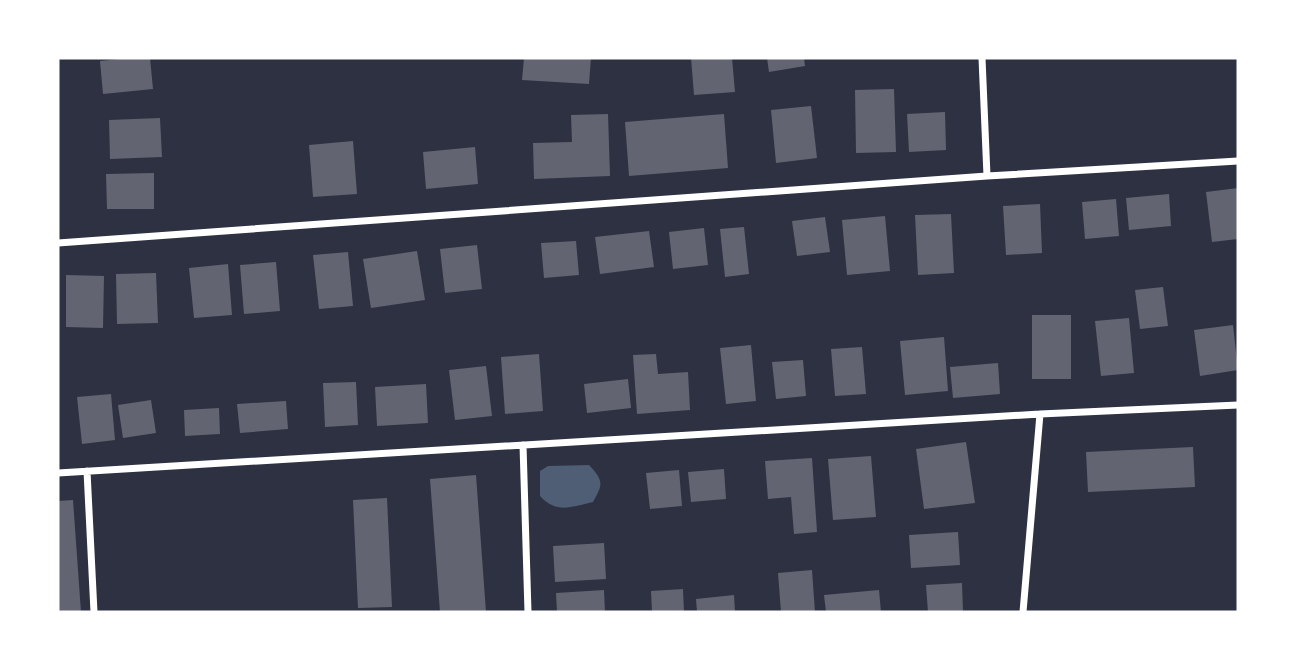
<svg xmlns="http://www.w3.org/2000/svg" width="1296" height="670" viewBox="0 0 1296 670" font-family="Overpass,sans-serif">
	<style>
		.water { fill: #4f5d75 }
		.building { fill: #626471 }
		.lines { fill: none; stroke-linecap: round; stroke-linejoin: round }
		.minor { stroke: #fff; stroke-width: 7 }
	</style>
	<rect width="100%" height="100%" fill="#2d3142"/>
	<path class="water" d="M589,465C604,481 603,484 593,502C571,507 556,514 540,496V471L548,466Z"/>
	<path class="building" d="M128,58H150L153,89L103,94L100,61Z
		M524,58H591L589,84L522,80Z
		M691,58H732L735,92L694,95Z
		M767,58H804L805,66L769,72Z
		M894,89L896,152L856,153L855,90Z
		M811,106L817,158L776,163L771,110Z
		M945,112L946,150L909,152L907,114Z
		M608,114L610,176L534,179L533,143L572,142L571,115Z
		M724,114L728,168L629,176L625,122Z
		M160,118L162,157L110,159L109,120Z
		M353,141L357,194L313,197L309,145Z
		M475,147L478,184L426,189L423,152Z
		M154,173V209H107L106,174Z
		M1238,188V239L1212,242L1206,192Z
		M1169,194L1171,226L1129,230L1126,198Z
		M1116,199L1119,236L1085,239L1082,202Z
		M1040,204L1042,253L1006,255L1003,206Z
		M951,214L954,273L918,275L915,215Z
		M885,216L890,271L847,275L842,220Z
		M825,217L830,252L797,256L792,221Z
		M744,227L749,274L725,277L720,229Z
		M704,228L708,265L673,269L669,232Z
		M649,231L654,267L600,274L595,237Z
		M576,241L579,275L544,278L541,243Z
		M477,245L482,289L445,293L440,249Z
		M417,251L425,300L371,308L363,259Z
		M348,252L353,306L319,309L313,255Z
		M276,262L280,311L244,314L240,265Z
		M228,264L232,315L194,318L189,268Z
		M156,273L158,323L117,324L116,274Z
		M66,275L104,276L103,328L66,327Z
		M1163,287L1168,326L1140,329L1135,290Z
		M1032,315H1071V379H1032Z
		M1129,318L1134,373L1101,376L1095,321Z
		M1233,325L1238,370L1200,376L1194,330Z
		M944,337L948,391L905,395L900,341Z
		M751,345L756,401L726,404L720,348Z
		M862,347L866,394L835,396L831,349Z
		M539,354L543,411L505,414L501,357Z
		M656,354L658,374L688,372L690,410L637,414L633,355Z
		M803,360L806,396L776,399L772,362Z
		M998,363L1000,394L953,398L950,367Z
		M486,366L492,416L455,420L449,370Z
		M628,379L631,408L587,413L584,384Z
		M356,382L358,425L325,427L323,383Z
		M426,384L428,423L377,426L375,387Z
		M111,394L115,440L82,444L77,397Z
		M151,400L156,433L123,438L118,405Z
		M286,401L288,429L240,433L237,404Z
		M219,408L220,434L185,436L184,410Z
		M966,442L975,503L924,509L916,449Z
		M1193,447L1195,487L1088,492L1086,452Z
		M871,456L876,517L833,520L828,459Z
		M812,458L817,532L794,534L791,497L768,499L765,461Z
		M724,469L726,499L691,502L688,472Z
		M679,470L682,506L650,509L646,473Z
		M476,475L486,612H440L430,479Z
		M387,498L392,607L358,608L353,500Z
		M73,500L81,612H58V501Z
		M958,532L960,565L911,568L909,535Z
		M604,543L606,579L555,582L553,546Z
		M812,570L815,612H781L778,573Z
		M962,583L963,612H928L926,585Z
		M683,589L684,612H652L651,591Z
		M604,590L605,612H557L556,593Z
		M879,590L881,612H826L824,595Z
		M734,595L735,612H697L696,599Z"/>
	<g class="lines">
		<path class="minor" d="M982,58L987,176
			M58,243L987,176L1238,161
			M523,445L528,612
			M87,471L94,612
			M58,473L1040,414L1238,405
			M1023,612L1040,414"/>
	</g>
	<rect width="1296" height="670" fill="none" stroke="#ffffff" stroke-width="119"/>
</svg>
